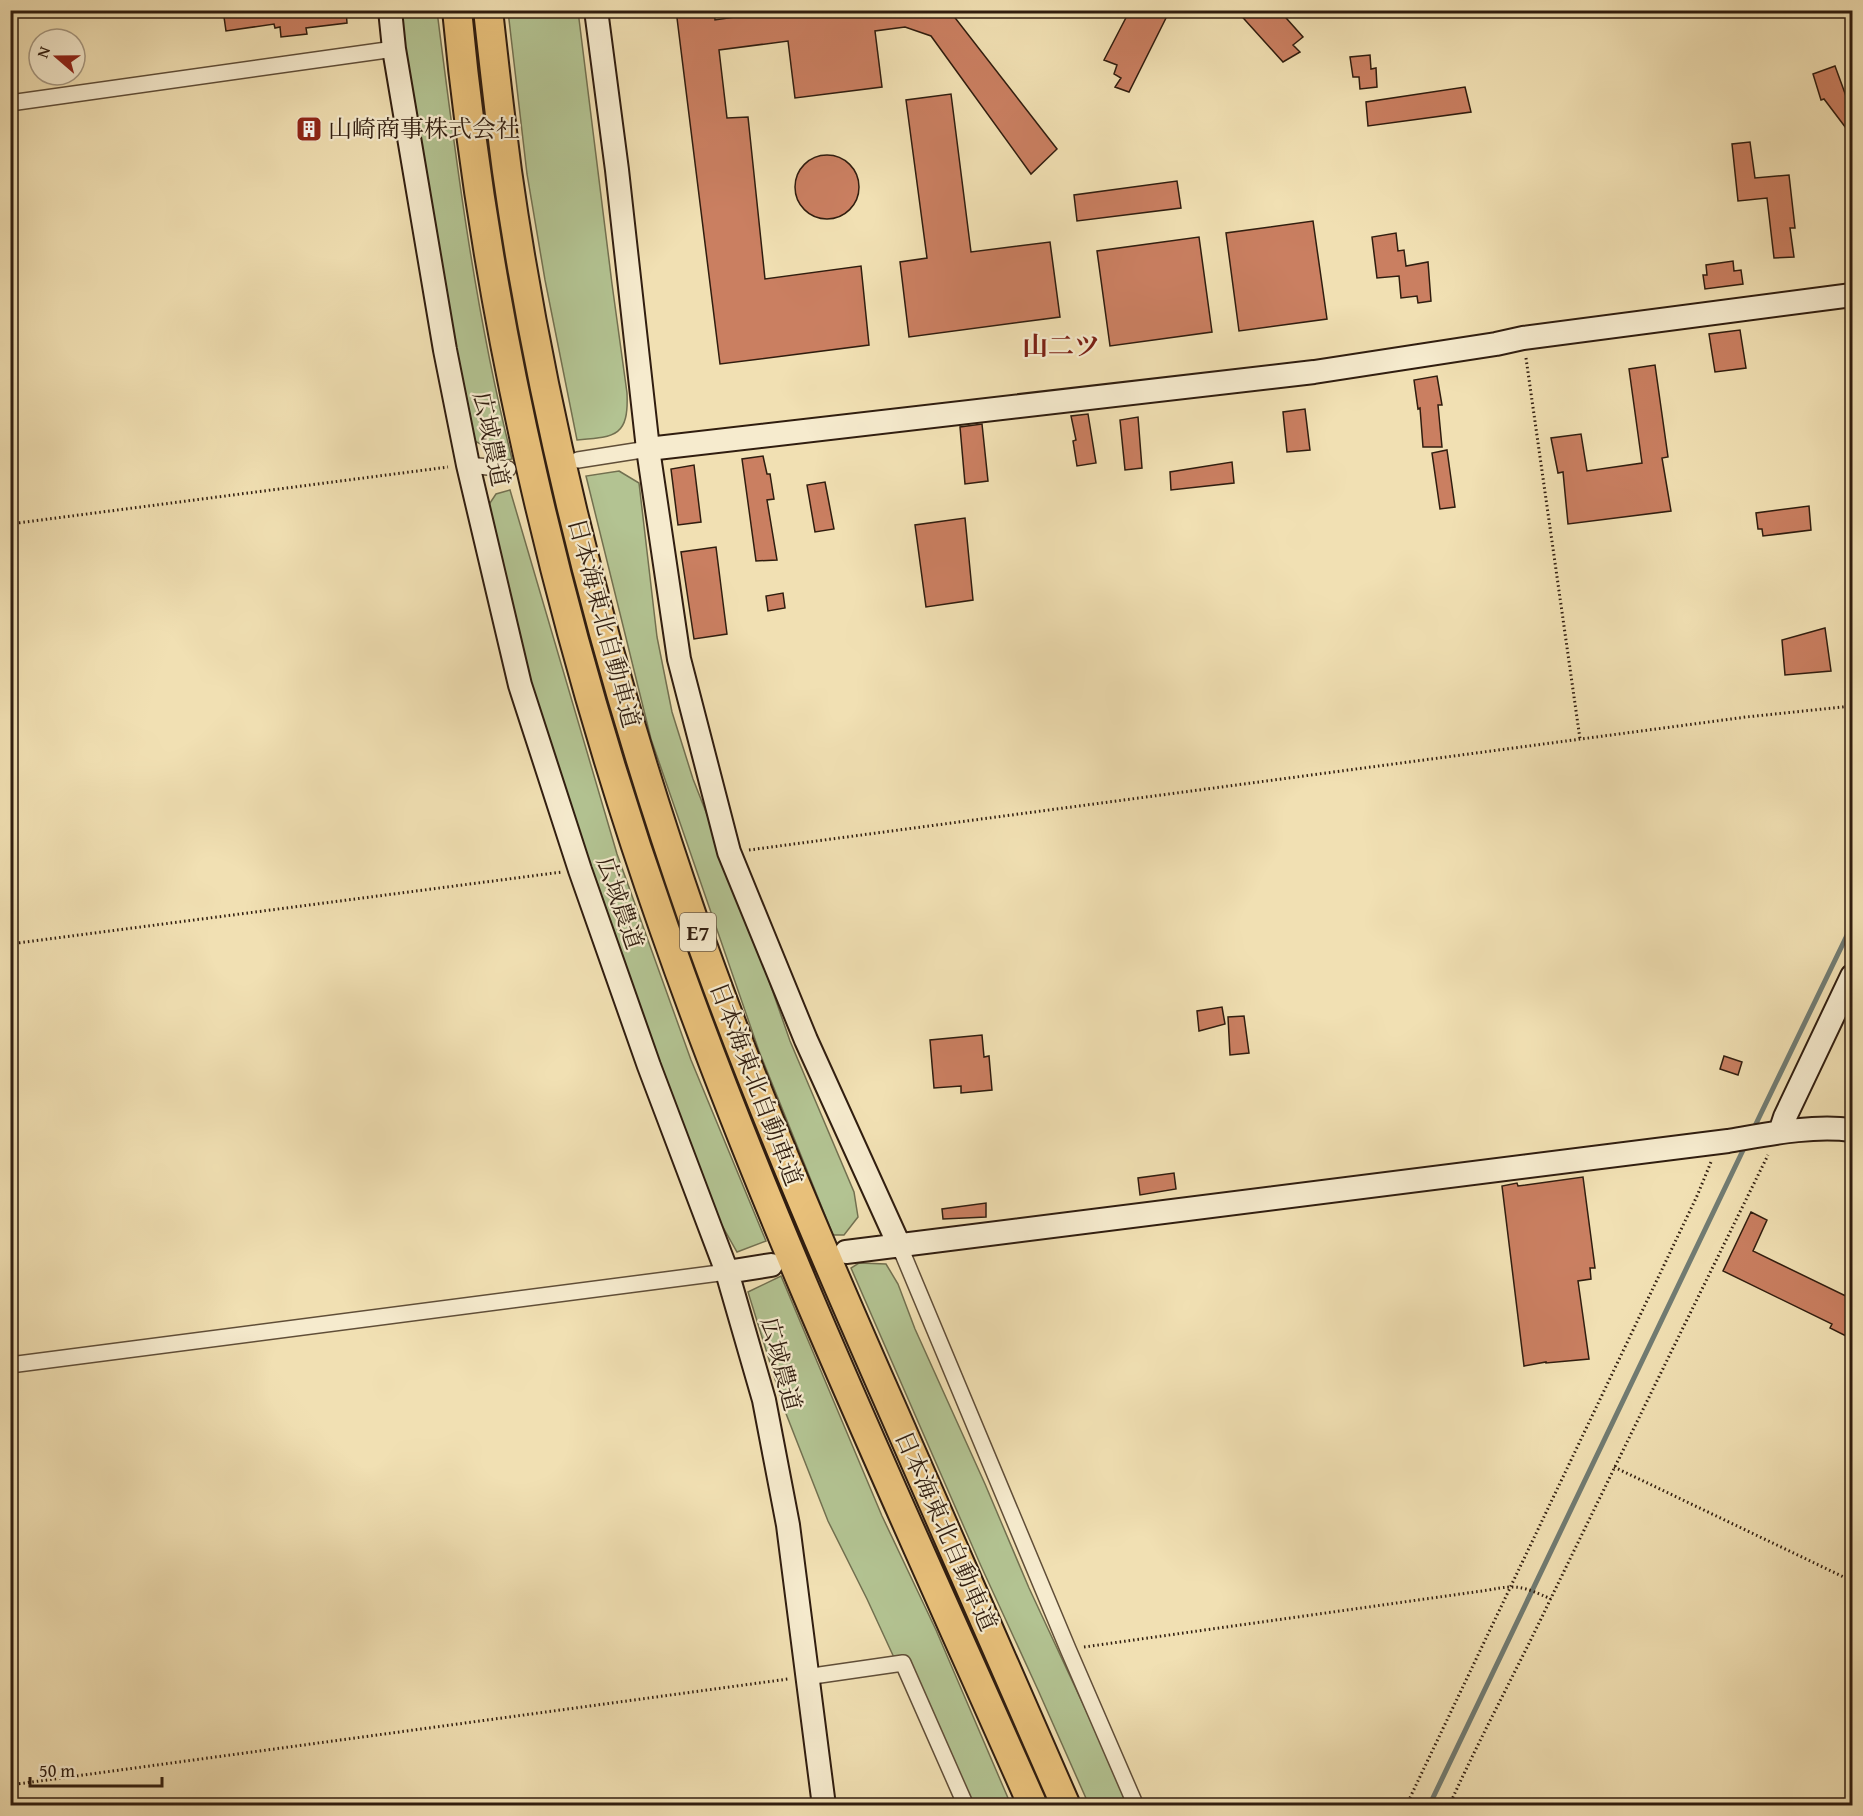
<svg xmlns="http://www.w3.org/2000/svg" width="1863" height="1816" viewBox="0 0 1863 1816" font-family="'Gentium Book Plus','Noto Serif JP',serif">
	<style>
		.green { fill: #b3c392; stroke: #727050; stroke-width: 1.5 }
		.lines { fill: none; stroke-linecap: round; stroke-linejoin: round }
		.stream { stroke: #717c73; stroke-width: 5 }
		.building { fill: #ca7f61; stroke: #301d0f; stroke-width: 1.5 }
		.street-casing { stroke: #604e38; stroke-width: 18 }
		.secondary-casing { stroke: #301d0f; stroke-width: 26 }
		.highway-casing { stroke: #301d0f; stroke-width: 32 }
		.path { stroke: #301d0f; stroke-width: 3; stroke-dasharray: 1.5 3; stroke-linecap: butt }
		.street { stroke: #f6ebce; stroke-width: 15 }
		.secondary { stroke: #f6ebce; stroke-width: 22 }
		.highway { stroke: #e8c07a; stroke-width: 28 }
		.labels { text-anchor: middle; stroke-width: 4.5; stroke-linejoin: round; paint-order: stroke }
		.shield { fill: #f6ebce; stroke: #6b5b48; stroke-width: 1.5 }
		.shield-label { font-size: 22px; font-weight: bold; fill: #301d0f }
		.poi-label { font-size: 24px; fill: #301d0f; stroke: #f6ebce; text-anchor: start }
		.street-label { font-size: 24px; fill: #301d0f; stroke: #f6ebce }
		.neighbourhood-label { font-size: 26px; font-weight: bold; fill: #7a1f14; stroke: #f6ebce }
	</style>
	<rect width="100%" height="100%" fill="#f1e0b3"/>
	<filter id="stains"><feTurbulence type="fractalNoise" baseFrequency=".00333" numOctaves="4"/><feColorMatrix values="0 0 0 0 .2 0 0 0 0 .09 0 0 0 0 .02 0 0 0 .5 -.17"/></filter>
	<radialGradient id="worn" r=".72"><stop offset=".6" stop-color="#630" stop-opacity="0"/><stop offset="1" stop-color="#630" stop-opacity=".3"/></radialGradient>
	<path class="green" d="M397,11H437C456,161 475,312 512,459L501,461L497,449L485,446L468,438Z
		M508,11H578L612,284L627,393C629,437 615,437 577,440L545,280L527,174Z
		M619,471L639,483L657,637L672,712L693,779L743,906L790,1041L854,1192L858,1217L844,1235H833L759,1051L651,739L586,476Z
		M510,490L617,854L691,1060L766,1241L737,1252L697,1181L550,763L484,512L496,494Z
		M859,1263L886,1264L898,1284L915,1329L985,1484L1029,1588L1130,1805H1089L1038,1690L981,1566L851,1268Z
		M781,1276L882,1516L936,1630L1011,1805H962L867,1599L828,1521L785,1411L748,1292Z"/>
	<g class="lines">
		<path class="stream" d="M1753,1130L1852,925
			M1429,1806L1746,1144"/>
	</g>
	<path class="building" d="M223,10H346L347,23L306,28L307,34L281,37L280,27L275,28L274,24L226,31Z
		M676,10H714L715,20L782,10H949L1057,149L1031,174L931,36L905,27L875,31L882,87L795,98L788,41L719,50L727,118L748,117L765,279L861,266L869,345L720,364Z
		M1130,10H1170L1129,92L1115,87L1121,78L1114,74L1117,65L1104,60Z
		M1236,10H1279L1303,37L1293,45L1300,52L1283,62Z
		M1370,55L1371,69L1376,68L1377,87L1360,89L1359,77H1353L1350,57Z
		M1835,66L1846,96L1852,94V136L1824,99L1821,100L1813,74Z
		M1465,87L1471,112L1368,126L1366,102Z
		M951,94L971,252L1050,242L1060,317L909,337L900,262L927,258L906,100Z
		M1750,142L1755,178L1789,175L1795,228H1790L1794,257L1774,258L1767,198L1738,201L1732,144Z
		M795 187a32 32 0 1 1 64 0a32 32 0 1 1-64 0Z
		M1177,181L1181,208L1077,221L1074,195Z
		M1313,221L1327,319L1239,331L1226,233Z
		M1396,233L1398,251L1404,250L1406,266L1428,262L1431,301L1418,303L1417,296L1401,298L1399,276L1377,278L1372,237Z
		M1199,237L1212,332L1110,346L1097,251Z
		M1733,261L1734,271L1741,270L1743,284L1705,289L1703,275H1707L1706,265Z
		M1740,330L1746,368L1715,372L1709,334Z
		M1655,365L1668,457L1662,458L1671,511L1568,524L1563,472L1558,473L1551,438L1581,434L1587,471L1642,463L1629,369Z
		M1437,376L1442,405H1438L1442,447H1423L1420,408L1418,409L1414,380Z
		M1305,409L1310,450L1287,452L1283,412Z
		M1088,414L1096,463L1077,466L1073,441L1076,440L1071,416Z
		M1138,417L1142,468L1125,470L1120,420Z
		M982,424L988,481L965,484L960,427Z
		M1447,450L1455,507L1440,509L1432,453Z
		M763,456L767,474H770L774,499L767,500L777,560L756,561L742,459Z
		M1232,462L1234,483L1171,490L1170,472Z
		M694,465L701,522L678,525L671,469Z
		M825,482L834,529L815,532L807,485Z
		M1809,506L1811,530L1763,536L1762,529H1758L1756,513Z
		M965,518L973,600L926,607L915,525Z
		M716,547L727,634L694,639L681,552Z
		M783,593L785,608L768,611L766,596Z
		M1825,628L1831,671L1785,675L1782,640Z
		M1222,1007L1225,1024L1199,1031L1197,1011Z
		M1244,1016L1249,1053L1230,1055L1228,1017Z
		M982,1035L984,1057L989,1056L992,1090L961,1093V1086L934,1088L930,1040Z
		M1724,1056L1742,1062L1738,1075L1720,1069Z
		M1174,1173L1176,1189L1140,1195L1138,1178Z
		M1583,1177L1595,1268H1590L1591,1279L1578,1281L1589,1359L1546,1363V1362L1524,1366L1502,1186L1517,1183L1518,1186Z
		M986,1203V1217L943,1219L942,1209Z
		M1751,1212L1767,1220L1753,1251L1852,1299V1339L1830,1328L1832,1324L1723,1271Z"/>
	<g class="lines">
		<g class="street-casing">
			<path id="street" d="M10,103L394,49
				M578,460L648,449
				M468,465L508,469
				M900,1247L1068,1649L1136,1806
				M10,1365L727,1272
				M806,1677L903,1663L966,1806"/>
		</g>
		<g class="secondary-casing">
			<path id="secondary" d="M390,10L394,49L445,350L468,465L520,685L580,870L649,1066L727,1272L764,1400L788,1525L824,1806
				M596,10L617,170L648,449L679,659L729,852L806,1040L900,1247
				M648,449L1314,372L1496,344L1523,338L1852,295
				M1780,1132L1785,1117L1852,976
				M846,1252L1728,1141C1769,1134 1811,1125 1852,1130
				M727,1272L771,1265"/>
		</g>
		<g class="highway-casing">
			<path id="highway" d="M457,10C486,319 561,636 664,928C769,1228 905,1516 1033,1806
				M488,10C494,64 500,118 507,171C543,425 609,677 693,919C752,1087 822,1250 894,1413C951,1544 1009,1675 1066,1806"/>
		</g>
		<path class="path" d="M1526,358L1580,739
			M10,524L448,467
			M749,850L1746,717L1852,706
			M10,944L562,872
			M1614,1467L1852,1581
			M1084,1647L1489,1590C1518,1584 1524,1587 1551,1599
			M10,1785L788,1679
			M1406,1806L1697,1196L1711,1162
			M1449,1806C1481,1735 1518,1668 1551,1598C1623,1450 1695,1303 1768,1155"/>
		<use href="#street" class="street"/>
		<use href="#secondary" class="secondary"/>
		<use href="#highway" class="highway"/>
	</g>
	<defs>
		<g id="building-square" transform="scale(1.35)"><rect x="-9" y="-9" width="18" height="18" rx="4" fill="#8f2418" stroke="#f6ebce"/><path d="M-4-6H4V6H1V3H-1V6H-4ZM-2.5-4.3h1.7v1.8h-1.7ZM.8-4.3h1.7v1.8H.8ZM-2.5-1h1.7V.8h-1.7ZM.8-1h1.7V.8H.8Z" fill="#fff"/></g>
	</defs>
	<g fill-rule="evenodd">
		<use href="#building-square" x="309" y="129"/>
	</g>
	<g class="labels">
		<rect class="shield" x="680" y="913" width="36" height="38" rx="4.5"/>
		<g class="shield-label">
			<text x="698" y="940">E7</text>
		</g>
		<g class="poi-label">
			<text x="328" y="137">山崎商事株式会社</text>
		</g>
		<g class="street-label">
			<text transform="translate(491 439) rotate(78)" y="8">広域農道</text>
			<text transform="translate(604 623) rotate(75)" y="8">日本海東北自動車道</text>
			<text transform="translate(620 903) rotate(71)" y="8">広域農道</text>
			<text transform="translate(756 1084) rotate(69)" y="8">日本海東北自動車道</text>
			<text transform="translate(781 1364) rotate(75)" y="8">広域農道</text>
			<text transform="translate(946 1531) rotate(66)" y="8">日本海東北自動車道</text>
		</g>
		<g class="neighbourhood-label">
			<text x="1061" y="355">山二ツ</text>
		</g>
	</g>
	<rect width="1863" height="1816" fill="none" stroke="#f1e0b3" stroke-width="36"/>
	<rect x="12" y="12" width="1839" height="1792" fill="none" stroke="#301d0f" stroke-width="3"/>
	<rect x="18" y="18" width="1827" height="1780" fill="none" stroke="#301d0f" stroke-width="1.5"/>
	<g transform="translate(57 57) rotate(290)"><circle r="28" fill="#f6ebce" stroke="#a79982" stroke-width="1.5"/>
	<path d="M0-4.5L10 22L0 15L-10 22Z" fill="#8f2418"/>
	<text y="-9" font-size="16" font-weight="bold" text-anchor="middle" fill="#301d0f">N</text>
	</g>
	<path d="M30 1777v9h132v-9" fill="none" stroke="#301d0f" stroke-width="3"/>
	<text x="39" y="1777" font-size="18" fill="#301d0f" stroke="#f6ebce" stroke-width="4.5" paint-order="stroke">50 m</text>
	<rect width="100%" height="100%" filter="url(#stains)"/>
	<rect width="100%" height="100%" fill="url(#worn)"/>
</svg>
